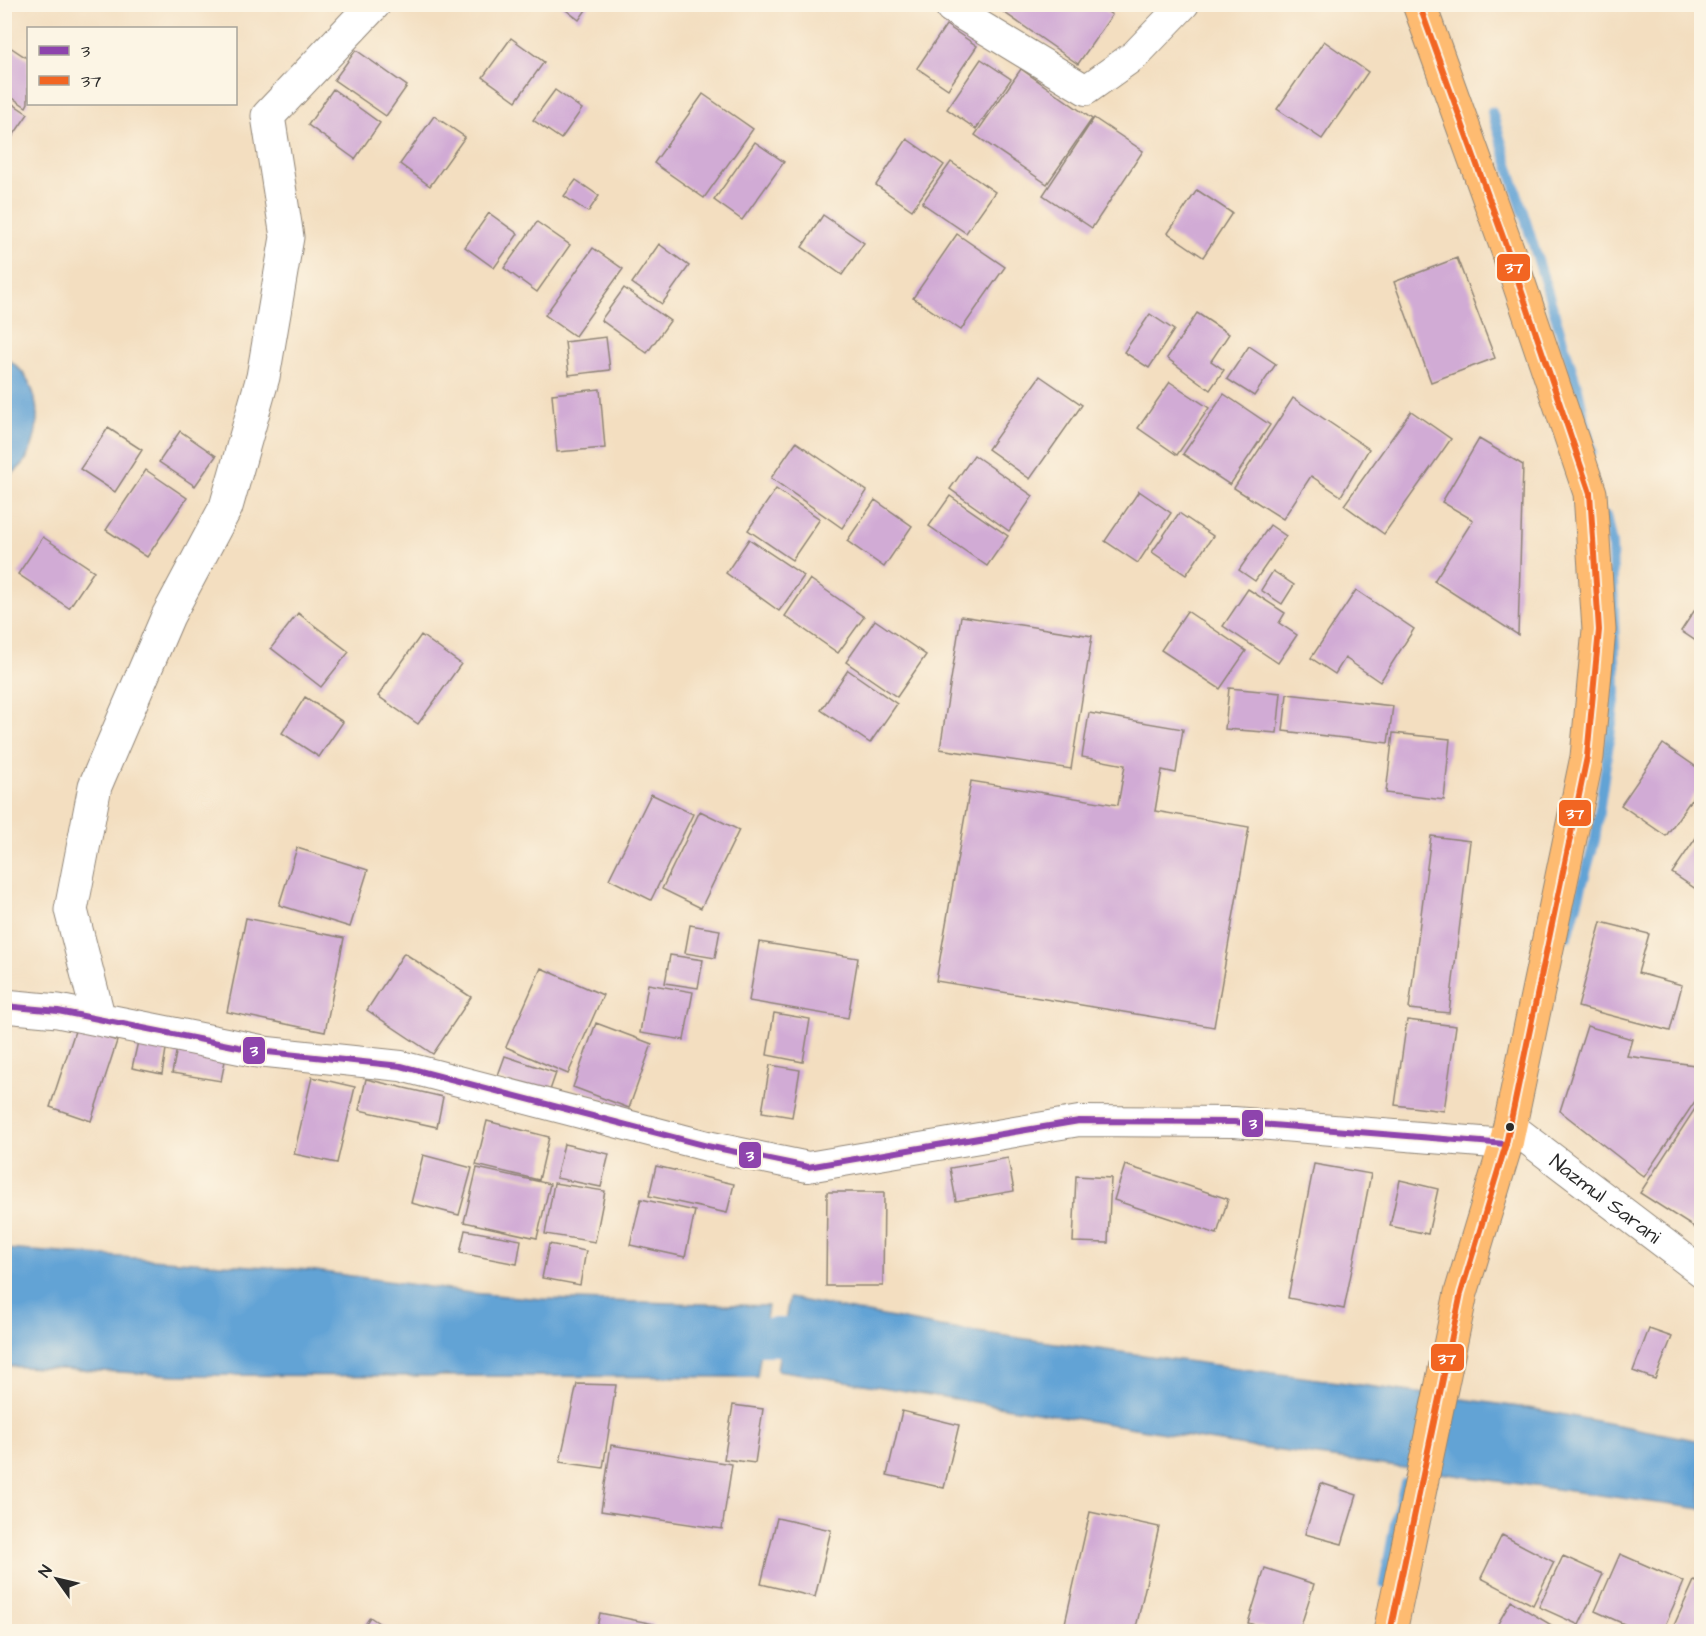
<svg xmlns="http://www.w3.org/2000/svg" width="1706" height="1636" viewBox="0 0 1706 1636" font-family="'Architects Daughter',sans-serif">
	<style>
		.water { fill: #62a3d5; stroke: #466780; stroke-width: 1.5 }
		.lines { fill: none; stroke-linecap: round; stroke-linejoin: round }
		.stream { stroke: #62a3d5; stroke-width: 10 }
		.canal { stroke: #62a3d5; stroke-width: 38 }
		.building { fill: #d1abd5 }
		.minor-casing { stroke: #8f8476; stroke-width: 32 }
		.tertiary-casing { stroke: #8f8476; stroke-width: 35 }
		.trunk-casing { stroke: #8f8476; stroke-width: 35 }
		.minor { stroke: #fff; stroke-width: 30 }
		.tertiary { stroke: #fff; stroke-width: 33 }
		.trunk { stroke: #febb71; stroke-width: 33 }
		.bus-1-casing { stroke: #fcf5e5; stroke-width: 10 }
		.bus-2-casing { stroke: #fcf5e5; stroke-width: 10 }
		.bus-1 { stroke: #8e44ad; stroke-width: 6 }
		.bus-2 { stroke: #f26522; stroke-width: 6 }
		.bus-dot { fill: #2b2b2b; stroke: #fcf5e5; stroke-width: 2 }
		.labels { text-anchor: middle; stroke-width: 4.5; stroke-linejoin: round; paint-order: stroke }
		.street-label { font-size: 21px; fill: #2b2b2b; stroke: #fcf5e5 }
		.line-badge { stroke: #fcf5e5; stroke-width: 2 }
		.badge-label { font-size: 16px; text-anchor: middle; font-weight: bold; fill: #fff }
	</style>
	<rect width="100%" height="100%" fill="#fcf5e5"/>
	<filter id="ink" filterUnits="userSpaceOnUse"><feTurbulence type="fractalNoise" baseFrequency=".0167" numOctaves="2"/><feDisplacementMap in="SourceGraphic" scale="12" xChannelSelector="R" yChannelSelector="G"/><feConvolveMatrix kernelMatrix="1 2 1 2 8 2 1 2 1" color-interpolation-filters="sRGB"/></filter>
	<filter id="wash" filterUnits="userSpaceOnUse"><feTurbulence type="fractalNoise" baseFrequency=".008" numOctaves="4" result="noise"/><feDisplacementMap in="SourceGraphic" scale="24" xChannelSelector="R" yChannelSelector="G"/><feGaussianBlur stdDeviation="1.35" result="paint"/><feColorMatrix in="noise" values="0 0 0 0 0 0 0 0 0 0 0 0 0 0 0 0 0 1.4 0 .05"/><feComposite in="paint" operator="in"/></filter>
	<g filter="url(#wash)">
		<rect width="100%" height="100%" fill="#f3dec0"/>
		<path class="water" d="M5,358C41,378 45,427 25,461C21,468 11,474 5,480Z
			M4,1249L309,1270L471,1293L542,1299L768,1306L757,1377L177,1375L5,1366Z
			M789,1298L940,1327L1534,1409L1701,1441V1509L1245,1446L777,1370Z"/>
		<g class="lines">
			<path class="stream" d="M1492,112L1578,389L1592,451
				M1568,936L1595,840L1616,694L1612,545L1606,516
				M1384,1584L1397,1512L1405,1483"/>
			<path class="canal" d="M713,1337H798L833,1342"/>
		</g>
		<g id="blocks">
			<path class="building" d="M558,4H590L579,20Z
				M992,4H1097L1112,15L1078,64Z
				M946,25L977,46L948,89L917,68Z
				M511,38L544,62L516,101L483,77Z
				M1324,41L1368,72L1322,139L1277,109Z
				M4,43L28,59V103L26,107L4,92Z
				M356,50L407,86L386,116L334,80Z
				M981,59L1011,79L976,129L947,109Z
				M1021,69L1092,119L1047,184L975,135Z
				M333,89L380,123L355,159L308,125Z
				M555,90L582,109L561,139L533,120Z
				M703,94L753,129L704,198L654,163Z
				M4,98L28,114L4,149Z
				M434,116L465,137L430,186L400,164Z
				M1094,118L1143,151L1092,228L1043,195Z
				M907,139L944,165L912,210L876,185Z
				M755,142L784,162L742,220L714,200Z
				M951,162L995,192L966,233L922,203Z
				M576,180L599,196L588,212L564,196Z
				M1197,190L1232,213L1203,257L1168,233Z
				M489,213L518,234L494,268L465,247Z
				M823,215L864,243L842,275L802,247Z
				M537,222L570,245L537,292L504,268Z
				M957,234L1005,267L961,330L913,298Z
				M659,244L689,266L662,304L632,283Z
				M593,248L623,269L575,336L545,315Z
				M1457,258L1495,358L1431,382L1394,282Z
				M624,288L670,321L647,353L601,320Z
				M1197,313L1229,334L1211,361L1224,370L1210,390L1167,358Z
				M1150,314L1174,330L1149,368L1124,352Z
				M606,337L610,370L569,375L565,342Z
				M1249,346L1276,364L1254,396L1227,379Z
				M1040,376L1082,405L1030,479L988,449Z
				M1170,382L1209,408L1177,455L1138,428Z
				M600,389L605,448L557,452L552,394Z
				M1224,394L1270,425L1230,485L1183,454Z
				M1293,398L1369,449L1341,496L1311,476L1283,519L1234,488Z
				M1411,411L1451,439L1384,534L1344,505Z
				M108,428L142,450L115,492L80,469Z
				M180,431L216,456L195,486L159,462Z
				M1479,439L1523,465L1518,635L1434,581L1473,520L1442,502Z
				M796,442L867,491L842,528L771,478Z
				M974,455L1033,496L1009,531L950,489Z
				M146,470L187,498L147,557L106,530Z
				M776,489L820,519L792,560L748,530Z
				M1139,491L1171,513L1138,563L1105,541Z
				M950,496L1008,536L987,566L929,526Z
				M875,500L912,526L884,567L847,541Z
				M1179,513L1213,536L1186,575L1152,552Z
				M1270,525L1286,536L1255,581L1239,570Z
				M43,537L94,571L69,608L18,574Z
				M749,539L804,576L779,611L726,573Z
				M1273,571L1294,585L1282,604L1261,590Z
				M810,579L864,617L838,653L785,616Z
				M1248,589L1285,613L1279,623L1297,635L1278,663L1223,626Z
				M1356,590L1414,629L1380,682L1345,658L1335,674L1311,658Z
				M1702,599V645L1681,631Z
				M1187,611L1246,651L1220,689L1161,650Z
				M298,613L349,652L321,687L271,648Z
				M961,616L1092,636L1071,769L940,749Z
				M875,620L926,655L897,697L846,662Z
				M421,635L461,664L418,724L378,696Z
				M848,670L897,704L870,743L821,710Z
				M1229,688L1281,693L1277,733L1225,729Z
				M1287,694L1393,706L1388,743L1283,731Z
				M305,697L343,722L319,757L282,733Z
				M1089,713L1183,729L1176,773L1162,770L1155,811L1249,827L1214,1027L936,981L971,781L1118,805L1125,765L1082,757Z
				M1393,733L1450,739L1444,800L1386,793Z
				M1663,744L1702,771V784L1666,836L1621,805Z
				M651,794L693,814L651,900L609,879Z
				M700,811L739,830L701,908L662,889Z
				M1702,829V893L1672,873Z
				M1431,836L1470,841L1449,1013L1409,1009Z
				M297,848L368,870L350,927L279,905Z
				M246,918L344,938L325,1032L227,1012Z
				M1601,922L1649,934L1638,973L1682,985L1670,1031L1578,1007Z
				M690,925L720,930L715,958L685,953Z
				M759,942L858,958L848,1018L749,1001Z
				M404,953L471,997L433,1054L367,1010Z
				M670,955L703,960L698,988L665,983Z
				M541,968L603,995L568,1074L506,1047Z
				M648,984L693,992L684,1040L640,1033Z
				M774,1013L810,1019L803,1062L767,1055Z
				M1407,1020L1456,1026L1444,1111L1395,1105Z
				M596,1023L652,1044L629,1108L573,1087Z
				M1587,1026L1632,1039L1627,1056L1702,1066V1091L1644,1177L1560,1111Z
				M76,1028L117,1041L91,1121L50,1107Z
				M139,1037L167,1043L162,1074L132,1068Z
				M179,1038L228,1046L221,1081L172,1073Z
				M505,1056L556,1073L548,1096L497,1078Z
				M770,1065L800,1070L792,1117L762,1112Z
				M312,1077L355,1087L337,1163L294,1154Z
				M366,1079L443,1097L437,1127L359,1110Z
				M1702,1098V1224L1698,1230L1640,1193Z
				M487,1121L549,1137L539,1180L476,1165Z
				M564,1144L609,1154L601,1187L556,1178Z
				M423,1155L472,1168L459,1215L411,1203Z
				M1008,1158L1014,1191L956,1201L950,1168Z
				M1314,1164L1371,1174L1344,1309L1288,1298Z
				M1125,1165L1228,1199L1217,1234L1114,1200Z
				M656,1166L734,1184L727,1213L649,1196Z
				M477,1168L550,1184L537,1238L464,1222Z
				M1076,1176L1111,1178L1108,1243L1073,1242Z
				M1400,1180L1438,1189L1428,1234L1390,1226Z
				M554,1183L605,1191L595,1242L545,1234Z
				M827,1192H884L883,1286H826Z
				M641,1199L695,1211L685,1257L630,1245Z
				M465,1230L521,1240L517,1264L460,1253Z
				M549,1244L586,1251L580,1285L542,1278Z
				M1649,1329L1672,1337L1655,1379L1633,1371Z
				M577,1384L616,1385L603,1468L560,1462Z
				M733,1405L763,1409L755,1463L724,1459Z
				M902,1411L959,1425L944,1488L887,1475Z
				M611,1445L732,1464L722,1529L601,1511Z
				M1321,1483L1357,1495L1342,1544L1305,1534Z
				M1090,1512L1159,1527L1135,1632H1063Z
				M777,1518L831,1530L815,1597L761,1584Z
				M1502,1535L1554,1562L1533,1605L1481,1578Z
				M1620,1554L1684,1582L1662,1632H1642L1595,1611Z
				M1563,1556L1603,1574L1579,1625L1539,1607Z
				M1265,1568L1314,1584L1299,1632H1277L1248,1623Z
				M1694,1581L1702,1584V1632H1671Z
				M1511,1601L1563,1632H1493Z
				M600,1613L654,1624L652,1632H596Z
				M370,1617L392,1632H360Z
				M1251,1627L1265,1631L1264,1632H1249Z"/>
		</g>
	</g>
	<g filter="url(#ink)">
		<use href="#blocks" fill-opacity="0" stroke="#8f8476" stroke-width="1.5"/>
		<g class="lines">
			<g class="minor-casing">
				<g id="minor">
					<path d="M951,8L1086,90L1135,55L1184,4"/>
					<path d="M258,1051L401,1066L707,1146L808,1167L1079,1121L1234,1122L1506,1144"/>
					<path id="s1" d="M1510,1126L1702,1272"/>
				</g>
			</g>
			<g class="tertiary-casing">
				<path id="tertiary" d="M4,1006L58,1011L258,1051
					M99,1019L71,910L95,786L168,616L226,507L263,377L287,237L268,116L374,4"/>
			</g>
			<g class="trunk-casing">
				<path id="trunk" d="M1390,1632L1461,1293L1506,1144L1587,757L1599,630L1590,493L1508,251L1419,4"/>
			</g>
			<use href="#minor" class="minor"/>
			<use href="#tertiary" class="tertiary"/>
			<use href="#trunk" class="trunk"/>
			<g class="bus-1-casing">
				<path id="bus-1" d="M4,1006L58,1011L258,1051L401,1066L707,1146L808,1167L1079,1121L1234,1122L1506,1144"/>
			</g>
			<g class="bus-2-casing">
				<path id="bus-2" d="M1390,1632L1461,1293L1506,1144L1587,757L1599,630L1590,493L1508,251L1419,4"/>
			</g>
			<use href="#bus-1" class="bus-1"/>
			<use href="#bus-2" class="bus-2"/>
		</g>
	</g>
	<circle class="bus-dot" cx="1510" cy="1127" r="5"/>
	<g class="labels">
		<g class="street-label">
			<text dy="7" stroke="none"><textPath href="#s1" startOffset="120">Nazmul Sarani</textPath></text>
		</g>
	</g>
	<g class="line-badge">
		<rect x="1496" y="253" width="35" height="29" rx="6" fill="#f26522"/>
		<rect x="1558" y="799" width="34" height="28" rx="6" fill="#f26522"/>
		<rect x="242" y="1036" width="24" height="29" rx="6" fill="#8e44ad"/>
		<rect x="1241" y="1109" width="23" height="29" rx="6" fill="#8e44ad"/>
		<rect x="738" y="1141" width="24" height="28" rx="6" fill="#8e44ad"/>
		<rect x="1430" y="1343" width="35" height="29" rx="6" fill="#f26522"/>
	</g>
	<g class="badge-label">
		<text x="1514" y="273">37</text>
		<text x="1575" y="819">37</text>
		<text x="254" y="1056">3</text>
		<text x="1253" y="1129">3</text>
		<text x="750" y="1161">3</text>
		<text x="1447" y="1364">37</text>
	</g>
	<rect width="1706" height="1636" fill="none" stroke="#fcf5e5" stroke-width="24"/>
	<rect x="27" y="27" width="210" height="78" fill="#fcf5e5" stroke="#a8a49b" stroke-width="1.5"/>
	<rect x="39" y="46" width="30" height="9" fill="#8e44ad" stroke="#a8a49b" stroke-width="1.5"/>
	<text x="81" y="57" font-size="18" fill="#2b2b2b">3</text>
	<rect x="39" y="76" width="30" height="9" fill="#f26522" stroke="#a8a49b" stroke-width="1.5"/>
	<text x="81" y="87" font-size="18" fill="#2b2b2b">37</text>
	<g transform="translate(57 1579) rotate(304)" stroke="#fcf5e5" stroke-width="4.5" paint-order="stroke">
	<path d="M0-4.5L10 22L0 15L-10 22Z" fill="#2b2b2b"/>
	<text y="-9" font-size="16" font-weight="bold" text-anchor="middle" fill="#2b2b2b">N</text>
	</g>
</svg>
